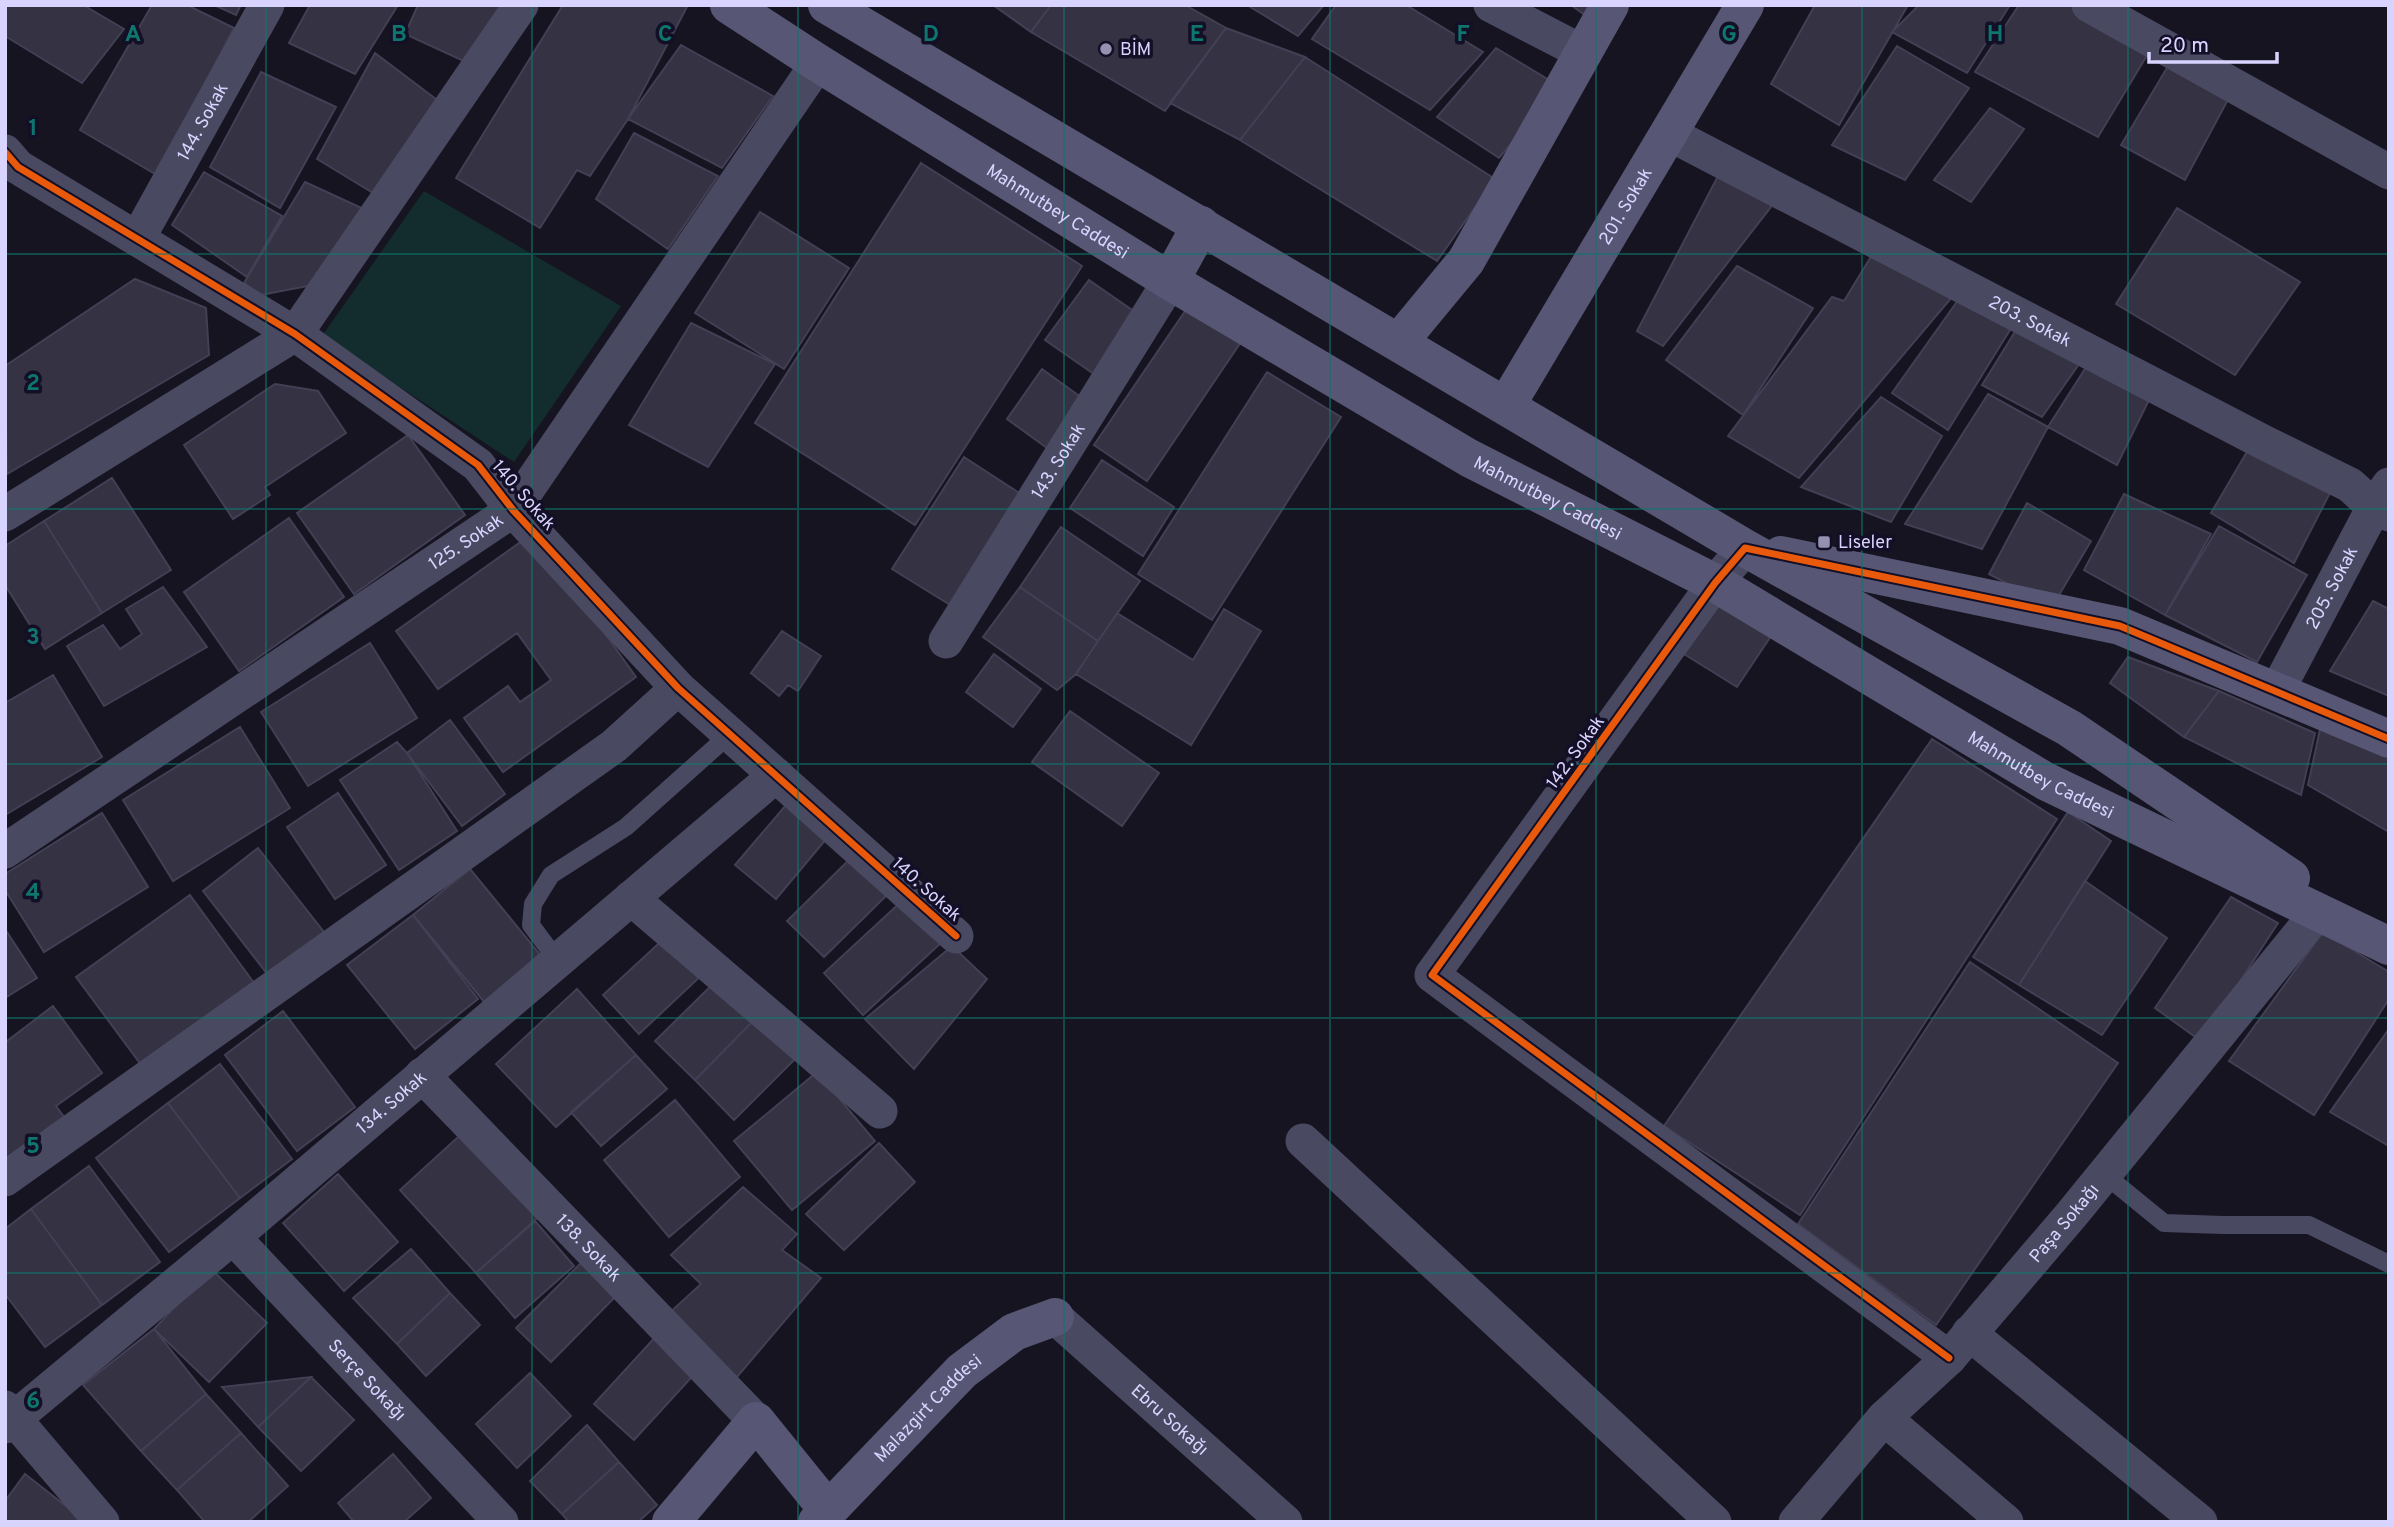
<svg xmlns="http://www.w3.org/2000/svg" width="2394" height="1527" viewBox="0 0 2394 1527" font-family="Overpass,sans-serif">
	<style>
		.green { fill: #132c2d }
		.building { fill: #343243; stroke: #433f54; stroke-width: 2 }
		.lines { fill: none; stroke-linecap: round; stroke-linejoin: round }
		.lane { stroke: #4a4962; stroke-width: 18 }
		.street { stroke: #4a4962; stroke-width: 35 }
		.secondary { stroke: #575674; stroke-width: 38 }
		.cycleway-casing { stroke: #130f26; stroke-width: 11 }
		.cycleway { stroke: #e8590c; stroke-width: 7 }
		.grid { fill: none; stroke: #0f766e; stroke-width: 2; stroke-opacity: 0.55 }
		.poi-dot { fill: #9591b1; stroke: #130f26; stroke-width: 2.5 }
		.labels { text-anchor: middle; stroke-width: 7; stroke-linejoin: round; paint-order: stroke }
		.poi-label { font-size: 18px; fill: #d9d4ff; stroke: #130f26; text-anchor: start }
		.street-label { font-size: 18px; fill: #d9d4ff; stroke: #130f26 }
		.grid-label { font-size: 23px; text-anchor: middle; font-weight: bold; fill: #0f766e; stroke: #130f26; stroke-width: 7; stroke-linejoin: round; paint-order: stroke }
	</style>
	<rect width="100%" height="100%" fill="#161421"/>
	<path class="green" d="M424,191L621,306L514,462L322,336Z"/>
	<path class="building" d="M8,5H83L124,29L82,83L5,36V8Z
		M152,5H187L234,28L157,175L80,130Z
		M214,5H241L236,15Z
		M310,5H398L355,74L289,43Z
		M418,5H505L468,63L405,34Z
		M563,5H688L628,119L590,176L577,170L540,228L456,178Z
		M993,5H1051L1031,32Z
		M1051,5H1185L1226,28L1165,111L1031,32Z
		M1247,5H1324L1298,36Z
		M1336,5H1406L1483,52L1430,110L1312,39Z
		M1571,5H1598L1589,18Z
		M1815,5H1908L1839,125L1771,84Z
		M1919,5H2010L1967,73L1892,32Z
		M2019,5H2076L2152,47L2098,137L1975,72Z
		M1226,28L1305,57L1240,140L1170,103Z
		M681,45L773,96L722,168L628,119Z
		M1897,46L1969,88L1905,180L1832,145Z
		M1496,48L1559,86L1499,158L1437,117Z
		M375,53L445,106L378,196L317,159Z
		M1305,57L1495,179L1437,261L1240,140Z
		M2171,61L2231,94L2185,180L2121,145Z
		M261,72L336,107L280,208L210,167Z
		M1990,108L2024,129L1971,202L1934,180Z
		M634,133L718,176L668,249L596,199Z
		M921,163L1082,266L915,525L755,423Z
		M204,172L282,216L247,277L172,225Z
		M1718,176L1774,203L1663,346L1637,331Z
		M305,182L368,211L323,283L261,295L244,283Z
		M2177,208L2300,282L2235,375L2116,304Z
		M760,212L849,268L784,369L695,313Z
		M1875,250L1958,290L1799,478L1728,436L1832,297L1844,301Z
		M1737,266L1813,308L1743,415L1666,360Z
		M135,279L206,308L209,355L7,474L5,366Z
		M1089,280L1145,319L1098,377L1045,340Z
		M1961,296L2013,325L1948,430L1892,393Z
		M1192,301L1245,336L1147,481L1094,445Z
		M691,323L775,364L708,467L629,425Z
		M2016,330L2079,364L2042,417L1982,385Z
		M2088,364L2151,396L2117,465L2048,427Z
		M1042,369L1089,403L1051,451L1007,419Z
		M1267,372L1341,417L1212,620L1138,574Z
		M275,384L318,391L346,433L265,487L270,495L233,519L184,445Z
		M1988,394L2048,427L1982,549L1905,524Z
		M1881,397L1942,436L1891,522L1801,487Z
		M408,435L465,515L354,594L297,513Z
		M2248,450L2332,489L2294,563L2211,513Z
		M964,457L1027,498L955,608L892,569Z
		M1102,460L1174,507L1143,556L1070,508Z
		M112,478L171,570L102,613L44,521Z
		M2124,494L2211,534L2165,615L2084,570Z
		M2027,503L2091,541L2052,607L1989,574Z
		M289,518L344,597L239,671L184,592Z
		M44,521L102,613L45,649L5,585V546Z
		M2219,526L2307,575L2257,662L2165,615Z
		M1061,527L1140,581L1098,641L1020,587Z
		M533,533L636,677L503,772L464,718L508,686L520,702L551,680L517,633L438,689L396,631Z
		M163,587L207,647L104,706L67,646L103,625L120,649L142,634L126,609Z
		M1020,587L1098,641L1076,674L1057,690L983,637Z
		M1722,598L1775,630L1737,687L1684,654Z
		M2373,601L2389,609V696L2330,671Z
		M1224,609L1261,631L1191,745L1076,674L1117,613L1193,660Z
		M782,631L821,656L798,691L788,685L779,696L751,673Z
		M370,643L417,718L308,786L261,712Z
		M994,654L1041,689L1013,727L966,692Z
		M2128,657L2219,691L2184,737L2110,683Z
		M53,675L102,757L5,815V703Z
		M2219,691L2315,733L2301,795L2184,737Z
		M1070,711L1159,773L1122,826L1032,762Z
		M450,720L505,794L462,826L407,753Z
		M2322,720L2389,751V832L2308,785Z
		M240,727L290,808L173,881L123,800Z
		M1932,739L2057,819L1800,1215L1664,1126Z
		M397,742L407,753L457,831L399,870L340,780Z
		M338,793L386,865L335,899L287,827Z
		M792,798L832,832L776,899L735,865Z
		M2068,812L2111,841L2019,985L1973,957Z
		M102,813L148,887L44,952L5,890V874Z
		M258,848L324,932L268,975L203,891Z
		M855,854L891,891L824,957L787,921Z
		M470,869L542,957L485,1003L413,915Z
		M2085,881L2167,938L2102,1035L2019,985Z
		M190,895L254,983L142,1066L76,977Z
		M2231,897L2278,923L2201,1041L2155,1008Z
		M903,900L942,942L863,1015L824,973Z
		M413,915L478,999L415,1049L347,965Z
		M5,929L37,978L5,998Z
		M2323,932L2389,972V999L2314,1115L2229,1061Z
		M669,934L705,972L639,1034L603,995Z
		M952,946L987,979L914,1069L865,1019Z
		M1970,962L2118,1063L1936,1325L1798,1224Z
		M720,977L759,1015L695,1080L655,1041Z
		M577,989L636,1055L556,1127L496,1064Z
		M53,1006L102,1073L56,1106L67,1121L5,1166V1039L7,1041Z
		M283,1011L355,1107L297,1151L225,1055Z
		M759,1015L799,1055L734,1120L695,1080Z
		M2389,1029V1146L2330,1112Z
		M636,1055L667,1089L601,1146L571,1112Z
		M220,1064L292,1159L240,1198L168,1103Z
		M817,1072L875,1141L792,1210L734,1141Z
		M675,1100L740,1177L669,1237L604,1160Z
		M168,1103L240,1198L169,1252L96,1158Z
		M468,1128L544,1212L476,1273L400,1190Z
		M879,1143L915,1182L844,1250L806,1214Z
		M89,1166L160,1262L102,1305L31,1209Z
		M338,1174L398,1242L344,1291L283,1223Z
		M743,1187L797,1234L782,1250L821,1278L731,1384L665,1317L701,1284L671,1255Z
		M31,1209L102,1305L45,1347L5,1294V1229Z
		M535,1221L574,1266L515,1318L476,1273Z
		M411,1249L450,1293L397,1344L353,1298Z
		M586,1258L620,1292L551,1362L516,1328Z
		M211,1269L267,1323L209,1382L154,1329Z
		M450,1293L480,1325L426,1376L397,1344Z
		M154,1329L206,1394L141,1451L83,1385Z
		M659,1333L699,1369L634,1440L594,1404Z
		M530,1373L571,1416L517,1468L476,1424Z
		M311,1377L258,1427L222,1387Z
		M311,1377L354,1420L301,1471L258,1427Z
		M206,1394L241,1433L177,1490L141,1451Z
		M587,1425L619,1462L562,1514L530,1481Z
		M241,1433L288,1486L248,1522H205L177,1490Z
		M393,1454L431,1498L404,1522H354L338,1503Z
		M619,1462L657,1505L638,1522H569L562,1514Z
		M25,1474L85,1521V1522H5V1501Z"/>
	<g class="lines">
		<path class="lane" d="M557,960L531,925L533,904L551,875L626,827L729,735
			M2104,1174L2164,1223L2223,1225H2309L2389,1264"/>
		<g class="street">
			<path d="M1491,5L1584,53"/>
			<path d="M2089,5L2389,172"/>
			<path id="s1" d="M1668,133L2265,443L2350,485L2374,507L2389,514"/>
			<path d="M5,152L18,167L295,334L478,465L513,510L678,688L956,936"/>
			<path id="s2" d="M138,238L267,5"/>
			<path d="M5,514L295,334L521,5"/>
			<path d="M1745,548L1715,583L1432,975L1949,1358"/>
			<path id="s3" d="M946,641L1170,281"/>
			<path id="s4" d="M2277,691L2374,507L2389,485"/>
			<path id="s5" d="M5,851L513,510L818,63"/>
			<path d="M631,898L880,1111"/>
			<path id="s6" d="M422,1075L756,1421"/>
			<path d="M1303,1141L1714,1522"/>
			<path d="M5,1179L614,746L678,688"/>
			<path id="s7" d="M233,1237L501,1522"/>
			<path id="s8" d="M1055,1317L1285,1522"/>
			<path d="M1969,1333L2200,1522"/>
			<path d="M5,1408L102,1522"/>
			<path d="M1884,1418L2006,1522"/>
			<path id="s9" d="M5,1426L233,1237L776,775"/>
			<path id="s10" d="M1796,1522L1884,1418L1949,1358L2072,1214L2318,912"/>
		</g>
		<g class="secondary">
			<path id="s11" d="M729,5L818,63L1170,281L1469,458L1715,583L2045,781L2389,946"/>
			<path d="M827,5L1745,548L2069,728L2291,878"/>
			<path d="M1170,281L1201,225"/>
			<path d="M1399,342L1466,261L1610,5"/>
			<path id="s12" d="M1506,406L1745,5"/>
			<path d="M1781,555L2120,626L2389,739"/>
			<path d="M671,1522L756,1421L828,1510"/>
			<path id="s13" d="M817,1522L962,1371L1014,1332L1055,1317"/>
		</g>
		<g class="cycleway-casing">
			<path id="cycleway" d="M5,152L18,167L295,334L478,465L513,510L678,688L956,936
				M1949,1358L1432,975L1715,583L1745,548L2120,626L2389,739"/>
		</g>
		<use href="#cycleway" class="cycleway"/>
	</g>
	<path class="grid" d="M266,5V1522M532,5V1522M798,5V1522M1064,5V1522M1330,5V1522M1596,5V1522M1862,5V1522M2128,5V1522M5,254H2389M5,509H2389M5,764H2389M5,1018H2389M5,1273H2389"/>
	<g class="poi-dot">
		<circle cx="1106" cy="49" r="7"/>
		<rect x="1817" y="535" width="14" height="14" rx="3.5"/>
	</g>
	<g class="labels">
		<g class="poi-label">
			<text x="1120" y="55">BİM</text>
			<text x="1838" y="548">Liseler</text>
		</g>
		<g class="street-label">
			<text dy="6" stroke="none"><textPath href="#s2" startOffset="133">144. Sokak</textPath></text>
			<text dy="6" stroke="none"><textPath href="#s12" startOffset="233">201. Sokak</textPath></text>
			<text dy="6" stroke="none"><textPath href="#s11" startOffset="388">Mahmutbey Caddesi</textPath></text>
			<text dy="6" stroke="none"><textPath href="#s1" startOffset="408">203. Sokak</textPath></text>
			<text dy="6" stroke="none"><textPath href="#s3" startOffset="212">143. Sokak</textPath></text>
			<text transform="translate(524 495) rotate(49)" y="6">140. Sokak</text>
			<text dy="6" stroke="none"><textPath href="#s11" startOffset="956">Mahmutbey Caddesi</textPath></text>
			<text dy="6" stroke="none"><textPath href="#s5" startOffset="555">125. Sokak</textPath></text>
			<text dy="6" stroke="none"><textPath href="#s4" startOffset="117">205. Sokak</textPath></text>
			<text transform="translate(1575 752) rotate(-54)" y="6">142. Sokak</text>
			<text dy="6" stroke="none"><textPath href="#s11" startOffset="1522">Mahmutbey Caddesi</textPath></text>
			<text transform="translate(927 889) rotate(42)" y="6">140. Sokak</text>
			<text dy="6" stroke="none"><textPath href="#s9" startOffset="504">134. Sokak</textPath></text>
			<text dy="6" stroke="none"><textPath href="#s10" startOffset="402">Paşa Sokağı</textPath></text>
			<text dy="6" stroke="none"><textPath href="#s6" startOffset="240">138. Sokak</textPath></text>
			<text dy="6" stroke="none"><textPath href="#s7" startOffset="196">Serçe Sokağı</textPath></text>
			<text dy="6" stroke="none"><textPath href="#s13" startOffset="159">Malazgirt Caddesi</textPath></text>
			<text dy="6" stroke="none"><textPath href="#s8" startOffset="154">Ebru Sokağı</textPath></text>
		</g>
	</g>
	<g class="grid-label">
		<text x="133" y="41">A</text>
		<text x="399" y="41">B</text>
		<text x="665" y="41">C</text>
		<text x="931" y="41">D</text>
		<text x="1197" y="41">E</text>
		<text x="1463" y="41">F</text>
		<text x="1729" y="41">G</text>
		<text x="1995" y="41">H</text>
		<text x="33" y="135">1</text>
		<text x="33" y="390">2</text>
		<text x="33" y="644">3</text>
		<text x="33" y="899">4</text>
		<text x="33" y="1153">5</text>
		<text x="33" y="1408">6</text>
	</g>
	<rect width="2394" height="1527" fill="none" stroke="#d9d4ff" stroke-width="14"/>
	<path d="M2149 52v10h128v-10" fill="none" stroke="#d9d4ff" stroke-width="3.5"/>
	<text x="2160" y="52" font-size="21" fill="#d9d4ff" stroke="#130f26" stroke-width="5" paint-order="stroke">20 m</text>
</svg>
